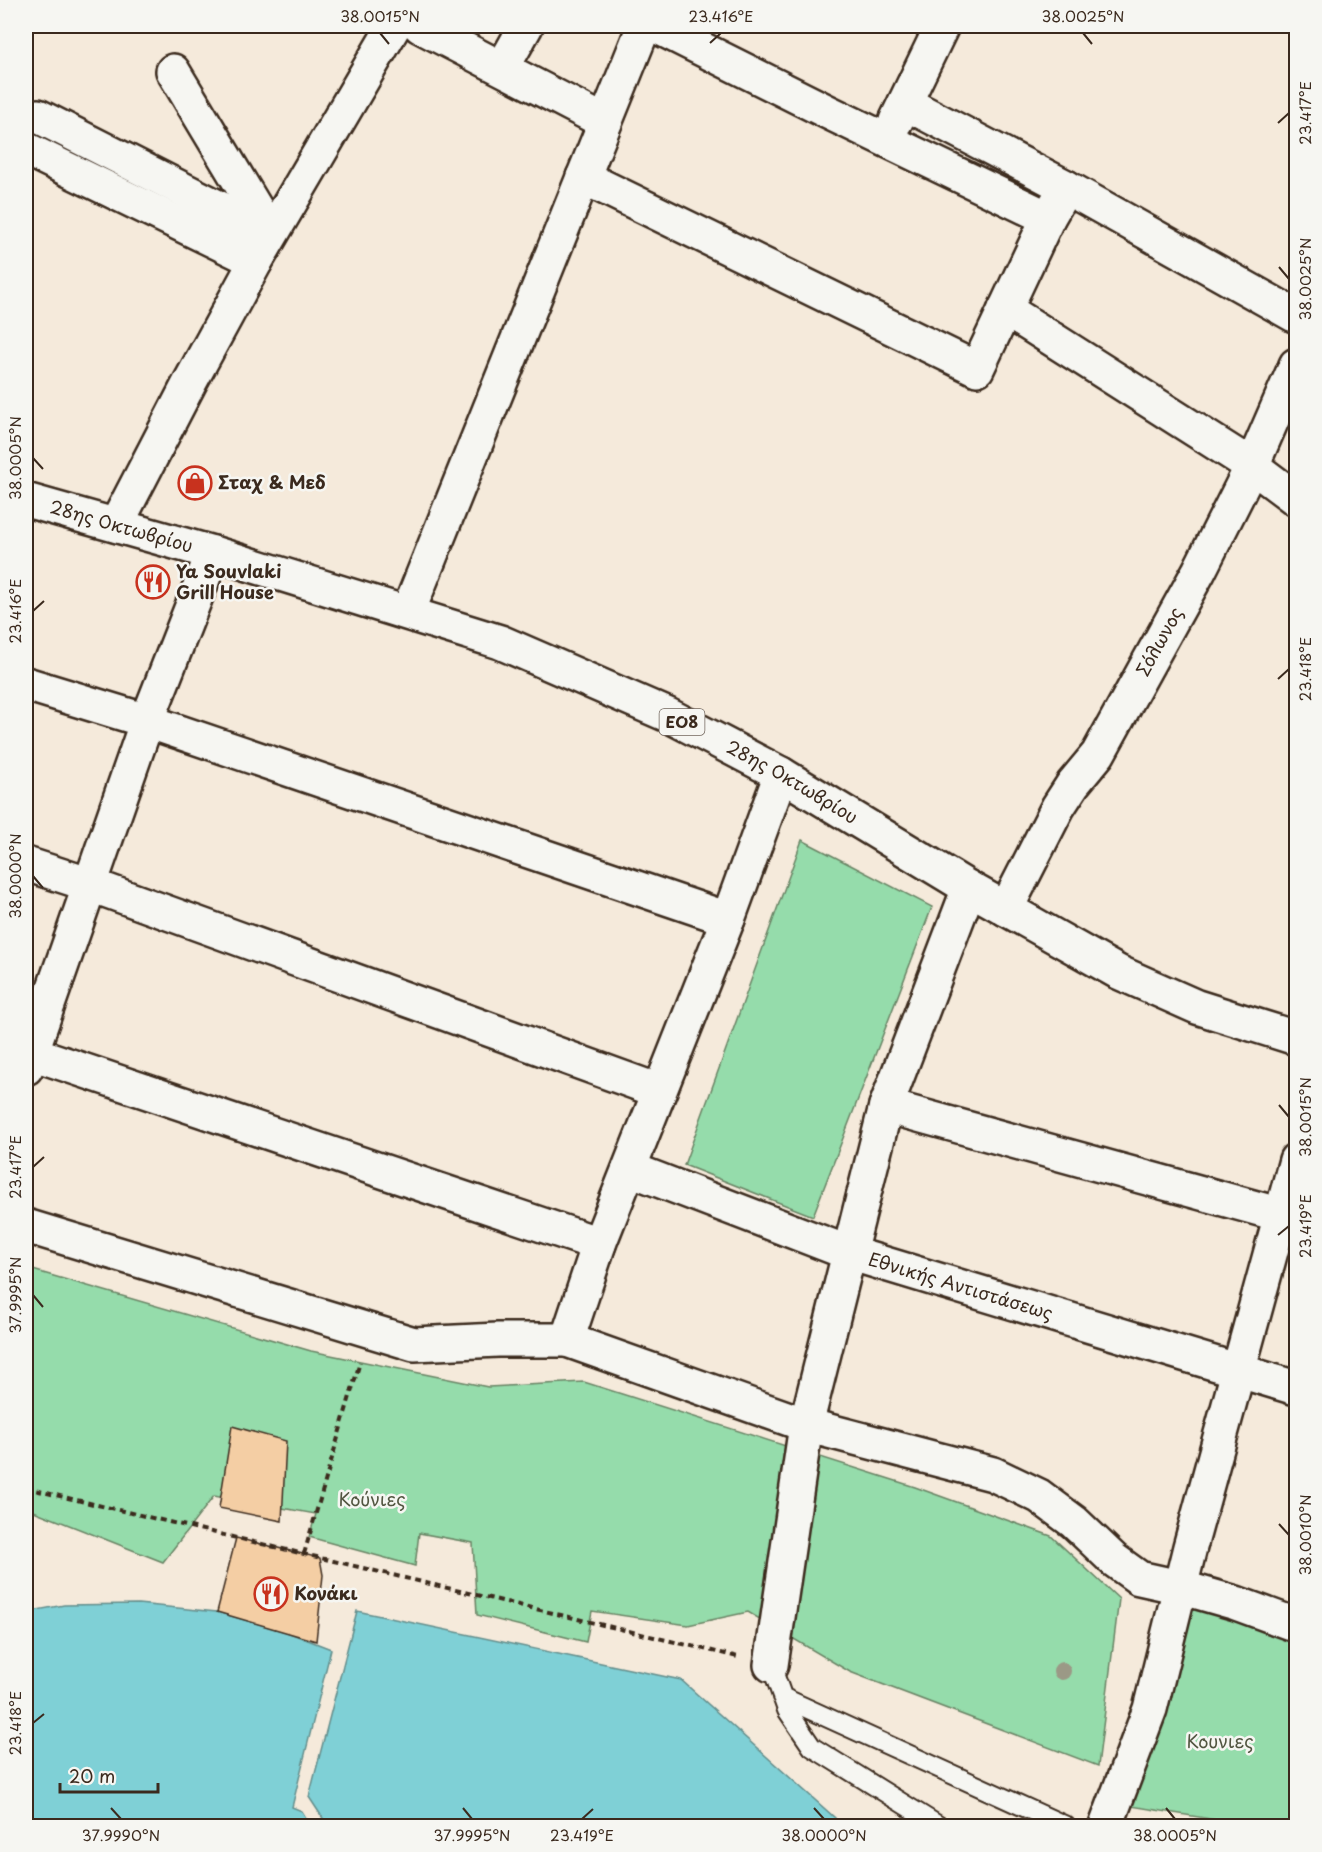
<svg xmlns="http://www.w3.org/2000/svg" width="1322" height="1852" viewBox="0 0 1322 1852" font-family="'Playpen Sans',sans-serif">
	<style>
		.green { fill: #95dcab; stroke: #688364; stroke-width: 1.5 }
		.water { fill: #7fd0d6; stroke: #648e8c; stroke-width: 1.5 }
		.building { fill: #f4cea4; stroke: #3b2a1e; stroke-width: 1.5 }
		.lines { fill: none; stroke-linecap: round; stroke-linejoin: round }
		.lane-casing { stroke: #3b2a1e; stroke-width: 22 }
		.street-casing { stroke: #3b2a1e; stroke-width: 38 }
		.primary-casing { stroke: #3b2a1e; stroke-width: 38 }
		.path { stroke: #3b2a1e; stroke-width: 4; stroke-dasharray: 6 4.5; stroke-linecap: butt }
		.lane { stroke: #f6f6f2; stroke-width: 18 }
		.street { stroke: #f6f6f2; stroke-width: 33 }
		.primary { stroke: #f6f6f2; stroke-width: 33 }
		.tree { fill: #9b9986 }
		.ticks { fill: none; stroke: #3b2a1e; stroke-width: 2 }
		.labels { text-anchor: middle; stroke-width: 5; stroke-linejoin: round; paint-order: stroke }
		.shield { fill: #f6f6f2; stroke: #73675e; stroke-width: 1.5 }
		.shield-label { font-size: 16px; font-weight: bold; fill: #3b2a1e }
		.poi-label { font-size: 18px; font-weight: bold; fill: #3b2a1e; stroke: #f6f6f2; text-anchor: start }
		.street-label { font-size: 18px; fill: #3b2a1e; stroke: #f6f6f2 }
		.park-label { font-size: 18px; fill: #525641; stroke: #f6f6f2 }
		.neatline { fill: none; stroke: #3b2a1e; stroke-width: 2 }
		.ticks-label { font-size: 15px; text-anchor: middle; fill: #3b2a1e }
	</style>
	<rect width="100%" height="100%" fill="#f5eadb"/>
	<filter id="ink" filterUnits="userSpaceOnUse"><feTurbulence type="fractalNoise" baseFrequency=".0167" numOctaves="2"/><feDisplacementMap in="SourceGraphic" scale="12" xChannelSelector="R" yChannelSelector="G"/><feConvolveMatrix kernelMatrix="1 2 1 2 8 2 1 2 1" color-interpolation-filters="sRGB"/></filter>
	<g filter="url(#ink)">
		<path class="green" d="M802,840L932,907L813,1216L684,1165Z
			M26,1268L311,1351L488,1387L584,1382L915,1487L1051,1536L1119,1599L1098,1766L850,1672L748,1612L688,1625L592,1611L586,1642L477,1615L473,1543L419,1533L415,1566L309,1537L316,1514L214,1496L163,1562L26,1508Z
			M1180,1587L1296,1625V1826H1253L1125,1805Z"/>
		<path class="water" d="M138,1604L217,1612L287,1632L331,1649L292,1807L302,1811L311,1826H26V1612L64,1605Z
			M357,1611L681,1680L844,1826H328L309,1797Z"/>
		<path class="building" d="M232,1426L286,1441L282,1521L219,1508Z
			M236,1538L320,1558L323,1575L316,1641L217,1612Z"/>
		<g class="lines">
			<g class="lane-casing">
				<path id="lane" d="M771,1665L787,1710L812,1747L939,1826
					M782,1697L1066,1826"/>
			</g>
			<g class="street-casing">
				<g id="street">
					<path d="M420,26L605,122"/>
					<path d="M656,26L828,112L1048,218"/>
					<path d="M503,67L526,26"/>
					<path d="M173,71L271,234"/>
					<path d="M905,103L1066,187L1296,316"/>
					<path d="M26,118L38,116L271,234"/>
					<path d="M896,121L942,26"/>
					<path d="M26,149L256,261"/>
					<path d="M583,177L977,369L1048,218L1066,187"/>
					<path d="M1005,309L1252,466L1296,499"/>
					<path d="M116,525L189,384L256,261L394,26"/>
					<path d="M408,612L644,26"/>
					<path d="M26,684L147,721L728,919"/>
					<path d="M26,864L91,885L659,1091"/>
					<path id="s1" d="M1006,909L1058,807L1073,784L1098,754L1199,571L1252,466L1296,365"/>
					<path d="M26,1051L599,1244"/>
					<path d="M26,1068L147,721L213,553"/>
					<path d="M886,1106L1296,1219"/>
					<path id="s2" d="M630,1169L849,1253L1296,1388"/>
					<path d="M26,1226L414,1344L498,1340H567L806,1425L993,1474L1039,1496L1074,1522L1114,1560L1139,1578L1180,1587L1236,1603L1296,1625"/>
					<path d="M567,1340L599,1244L728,919L781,774"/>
					<path d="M771,1665L806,1425L886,1106L969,888"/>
					<path d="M1106,1826L1150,1709L1190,1547L1296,1160"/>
				</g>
			</g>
			<g class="primary-casing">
				<g id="primary">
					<path id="s3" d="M26,500L213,553L500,642L668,715L781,774L969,888L1118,972L1197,1007L1296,1038"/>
				</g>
			</g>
			<path class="path" d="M26,1488L738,1657
				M304,1554L360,1362"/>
			<use href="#lane" class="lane"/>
			<use href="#street" class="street"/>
			<use href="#primary" class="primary"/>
		</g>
		<circle class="tree" cx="1062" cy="1671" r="9"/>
	</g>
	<path class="ticks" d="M380,33L389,44M1083,33L1092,44M710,43L721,33M1278,123L1289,113M1279,267L1289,279M33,458L43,469M33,611L44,601M1278,679L1289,669M33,876L43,888M1279,1105L1289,1117M33,1167L44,1157M1278,1235L1289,1226M33,1295L43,1307M1279,1524L1289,1535M33,1723L44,1714M111,1808L121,1819M463,1808L472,1819M814,1808L824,1819M1166,1808L1175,1819M582,1819L593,1809"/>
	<defs>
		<g id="shop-ring" transform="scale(1.725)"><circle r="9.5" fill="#f6f6f2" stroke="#c8321e" stroke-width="1.5"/><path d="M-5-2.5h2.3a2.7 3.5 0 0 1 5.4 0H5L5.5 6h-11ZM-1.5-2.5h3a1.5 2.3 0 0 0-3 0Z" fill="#c8321e"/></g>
		<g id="restaurant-ring" transform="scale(1.725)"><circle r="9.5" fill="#f6f6f2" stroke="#c8321e" stroke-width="1.5"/><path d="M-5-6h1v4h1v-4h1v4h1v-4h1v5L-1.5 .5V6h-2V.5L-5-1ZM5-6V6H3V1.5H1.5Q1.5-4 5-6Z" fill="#c8321e"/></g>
	</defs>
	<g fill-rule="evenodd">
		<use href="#shop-ring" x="195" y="483"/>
		<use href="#restaurant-ring" x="153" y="582"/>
		<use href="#restaurant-ring" x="271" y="1594"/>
	</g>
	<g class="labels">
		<rect class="shield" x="659.5" y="709" width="45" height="26" rx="4.5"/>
		<g class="shield-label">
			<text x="682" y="728">ΕΟ8</text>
		</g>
		<g class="poi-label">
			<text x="218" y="489">Σταχ &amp; Μεδ</text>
			<text x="176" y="578">Ya Souvlaki<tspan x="176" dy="21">Grill House</tspan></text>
			<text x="294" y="1600">Κονάκι</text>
		</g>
		<g class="street-label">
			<text dy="6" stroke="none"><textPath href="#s3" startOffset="99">28ης Οκτωβρίου</textPath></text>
			<text dy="6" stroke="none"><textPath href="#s1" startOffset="309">Σόλωνος</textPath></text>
			<text dy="6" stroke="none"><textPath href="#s3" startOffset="819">28ης Οκτωβρίου</textPath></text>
			<text dy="6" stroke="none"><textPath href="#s2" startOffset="351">Εθνικής Αντιστάσεως</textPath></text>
		</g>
		<g class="park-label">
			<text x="372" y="1506">Κούνιες</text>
			<text x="1220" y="1748">Κουνιες</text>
		</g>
	</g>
	<rect width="1322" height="1852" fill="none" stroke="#f6f6f2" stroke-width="66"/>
	<path d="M60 1783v9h98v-9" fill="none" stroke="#3b2a1e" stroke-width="3"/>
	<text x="69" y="1783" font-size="18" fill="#3b2a1e" stroke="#f6f6f2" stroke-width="4.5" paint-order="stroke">20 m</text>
	<rect x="33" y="33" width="1256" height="1786" class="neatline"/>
	<g class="ticks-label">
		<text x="380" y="22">38.0015°N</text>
		<text x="721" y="22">23.416°E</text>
		<text x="1083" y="22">38.0025°N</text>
		<text transform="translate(1306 113) rotate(-90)" y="5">23.417°E</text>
		<text transform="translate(1306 279) rotate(-90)" y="5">38.0025°N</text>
		<text transform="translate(16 458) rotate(-90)" y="5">38.0005°N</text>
		<text transform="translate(16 611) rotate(-90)" y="5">23.416°E</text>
		<text transform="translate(1306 669) rotate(-90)" y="5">23.418°E</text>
		<text transform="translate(16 876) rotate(-90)" y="5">38.0000°N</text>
		<text transform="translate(1306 1117) rotate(-90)" y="5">38.0015°N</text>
		<text transform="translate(16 1167) rotate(-90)" y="5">23.417°E</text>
		<text transform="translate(1306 1226) rotate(-90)" y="5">23.419°E</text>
		<text transform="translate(16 1295) rotate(-90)" y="5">37.9995°N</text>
		<text transform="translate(1306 1535) rotate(-90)" y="5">38.0010°N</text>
		<text transform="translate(16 1723) rotate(-90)" y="5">23.418°E</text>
		<text x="121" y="1841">37.9990°N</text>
		<text x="472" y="1841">37.9995°N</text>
		<text x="582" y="1841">23.419°E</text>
		<text x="824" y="1841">38.0000°N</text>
		<text x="1175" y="1841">38.0005°N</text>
	</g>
</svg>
